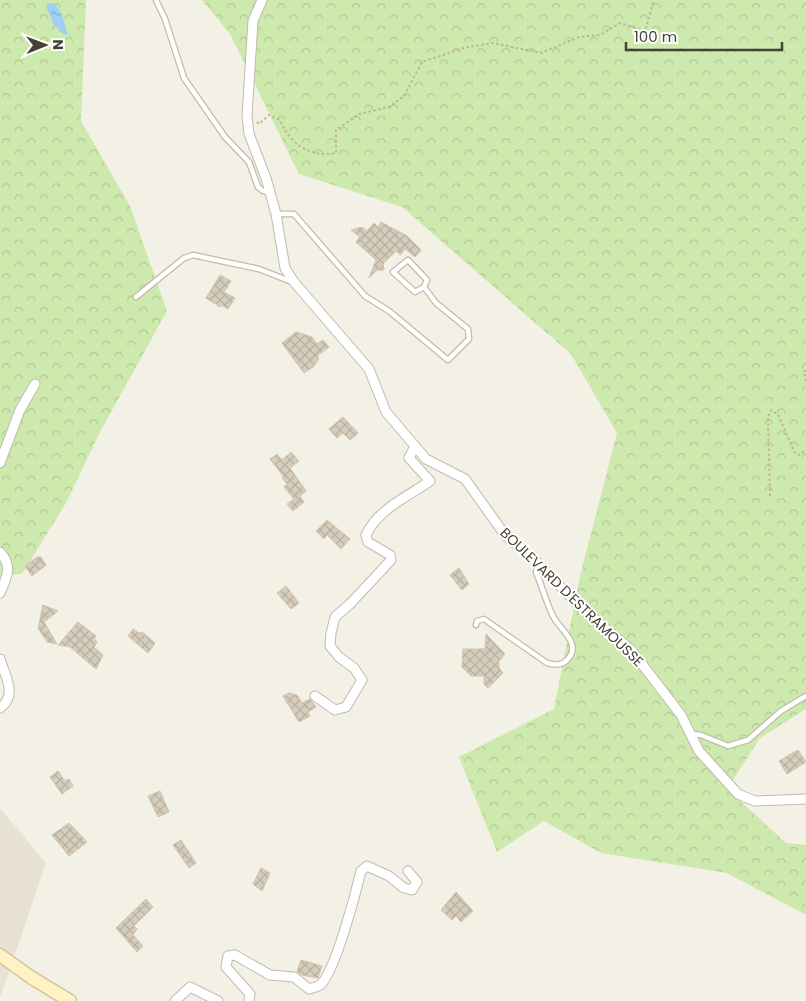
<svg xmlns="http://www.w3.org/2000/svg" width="806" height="1001" viewBox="0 0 806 1001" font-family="Poppins,sans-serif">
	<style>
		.residential { fill: #e8e2d4 }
		.forest { fill: url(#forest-crowns) }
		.water { fill: url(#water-ripples) }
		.building { fill: url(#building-cross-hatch); stroke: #d0c4ae }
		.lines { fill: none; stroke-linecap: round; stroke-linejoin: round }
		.service-casing { stroke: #c2bbab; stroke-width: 7 }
		.minor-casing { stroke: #c2bbab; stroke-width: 11 }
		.secondary-casing { stroke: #d5c594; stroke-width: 15 }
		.path { stroke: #c1b499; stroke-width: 2; stroke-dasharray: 2.5 2.5; stroke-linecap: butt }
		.service { stroke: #fff; stroke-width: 4.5 }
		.minor { stroke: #fff; stroke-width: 9 }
		.secondary { stroke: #fff2c4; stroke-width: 12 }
		.labels { text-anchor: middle; stroke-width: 4; stroke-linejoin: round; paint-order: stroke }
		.street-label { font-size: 14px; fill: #464035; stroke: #fff }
	</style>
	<defs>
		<pattern id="forest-crowns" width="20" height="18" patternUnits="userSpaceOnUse" patternTransform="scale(1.25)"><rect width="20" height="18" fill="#cde9ad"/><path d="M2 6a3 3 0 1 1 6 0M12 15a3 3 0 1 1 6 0" fill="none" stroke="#b1c995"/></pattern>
		<pattern id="water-ripples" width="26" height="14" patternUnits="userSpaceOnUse" patternTransform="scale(1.25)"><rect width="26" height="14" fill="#a0cff2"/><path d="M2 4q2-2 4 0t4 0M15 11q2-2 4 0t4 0" fill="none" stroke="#84a9c5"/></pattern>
		<pattern id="building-cross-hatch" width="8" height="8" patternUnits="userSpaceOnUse" patternTransform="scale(1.25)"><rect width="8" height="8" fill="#d5ccbb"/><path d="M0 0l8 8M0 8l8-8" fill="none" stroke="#b8b0a1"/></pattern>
	</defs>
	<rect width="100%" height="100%" fill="#f3f0e6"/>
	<path class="residential" d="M0,808L46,863L0,998Z"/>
	<path class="forest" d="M0,0H86L81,121L130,206L167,311L100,432L66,503L22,574L0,576Z
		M202,0H806V709L760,738L727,789L786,843L806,845V915L727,873L601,853L544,821L497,852L459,757L554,709L580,576L617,433L571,354L402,207L299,174L230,34Z"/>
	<path class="water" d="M48,3L55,4L62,15L68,35L63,34L54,25L46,7Z"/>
	<path class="building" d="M381,222L407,236L421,250L415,257L405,249L400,255L396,251L383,264L384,270H377L369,278L376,260L356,242L360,237L351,230L362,227L367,231L374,223L378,227Z
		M220,275L231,281L224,292L235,298L228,309L221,305L220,307L206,298Z
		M296,332L312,337L317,344L323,340L329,347L317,356L319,359L313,367L304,373L282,343Z
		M343,417L358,433L350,440L343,433L337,438L329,429Z
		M291,452L299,461L290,468L306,491L300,496L304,502L293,511L287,504L294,499L284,487L287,484L282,478L284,477L270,459L277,454L282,460Z
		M327,520L350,539L341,549L327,535L324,539L316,531Z
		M37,557H41L46,565L32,576L25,566Z
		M459,568L469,584L462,590L450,575Z
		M286,586L299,603L291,609L277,593Z
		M43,605L58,611L44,622L57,644L47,642L38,628Z
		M78,622L96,636L94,639L97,642L94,647L103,655L96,669L70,647L58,645Z
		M133,629L139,633L142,632L155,643L148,653L128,636Z
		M486,634L505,654L499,661V668L503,673L488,688L484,684V676H471L462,667L463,649H485Z
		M289,693L297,695L302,703L310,699L312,702L316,707L308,712L310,716L299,722L283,696Z
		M798,750L806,762L787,774L779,761Z
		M58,771L65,781L69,779L73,786L62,794L50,777Z
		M160,791L169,812L158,817L148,796Z
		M69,823L87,842L69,856L52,835Z
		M181,840L196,863L189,868L173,845Z
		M261,868L270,873L262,891L253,884Z
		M456,892L473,911L461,922L456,916L452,920L441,910Z
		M146,899L153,907L134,926L137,929L133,935L143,946L137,952L116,928Z
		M301,960L322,966L318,978L302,975L297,972Z"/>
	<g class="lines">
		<g class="service-casing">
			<path id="service" d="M156,0L165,19L184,78L225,137L249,162L258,187L263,191L270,192
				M276,214H294L365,296L389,311L448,360L469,339L468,329L436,303L424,287L427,280L408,260L393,272L415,292L424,287
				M136,297L184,258L193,255L259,269L292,282
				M476,625L477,621L484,619L547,663C555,665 562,666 568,659C582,643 559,629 553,616C546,602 542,586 536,572L538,564
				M691,734L701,735L728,746L748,740L781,711L806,696"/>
		</g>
		<g class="minor-casing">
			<path id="minor" d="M262,0L253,21L247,116L249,134L266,178L276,214L285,268L294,282L369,369L386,412L426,459L465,479L505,535L538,563L579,606L632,651L681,715L699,751L738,794L755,801L806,799
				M0,463L20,410L35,384
				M0,552C13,566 7,577 0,593
				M0,659C5,676 18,695 0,708
				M315,696L335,710L346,707L362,680L354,668L339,657L330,646L331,633L335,617L351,603L391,560L390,555L368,542L366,535C378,509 407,497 430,481L409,458L415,446
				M175,1001L190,987L218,1001
				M249,1001L250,994L226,967L228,956L235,955L270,975L294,977L309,989C312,988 317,987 320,985C335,973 356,892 361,871L367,866L389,876L404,888L412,890L417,882L408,871"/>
		</g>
		<g class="secondary-casing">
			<path id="secondary" d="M0,955L32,978L70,1001"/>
		</g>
		<path class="path" d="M257,122L259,124L269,115L280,120C290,144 310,158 336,153V130L359,114L389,107L404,96L422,62L464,48L493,43L541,53L579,37L600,35L620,23L645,31L654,0
			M806,371H804L806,381
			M770,496L768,417L771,410L778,415L795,453L799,455L806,450"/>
		<use href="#service" class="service"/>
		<use href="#minor" class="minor"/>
		<use href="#secondary" class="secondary"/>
	</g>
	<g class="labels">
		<g class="street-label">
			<text transform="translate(572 597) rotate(44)" y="5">BOULEVARD D'ESTRAMOUSSE</text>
		</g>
	</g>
	<g transform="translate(45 45) rotate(89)" stroke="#ffffff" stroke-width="4" paint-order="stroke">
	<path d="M0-4L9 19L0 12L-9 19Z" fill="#464035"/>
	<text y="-8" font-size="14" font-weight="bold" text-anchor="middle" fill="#464035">N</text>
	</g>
	<path d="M626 42v8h156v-8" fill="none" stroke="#464035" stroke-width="2.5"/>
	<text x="634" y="42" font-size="15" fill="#464035" stroke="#ffffff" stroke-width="4" paint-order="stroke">100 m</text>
</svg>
